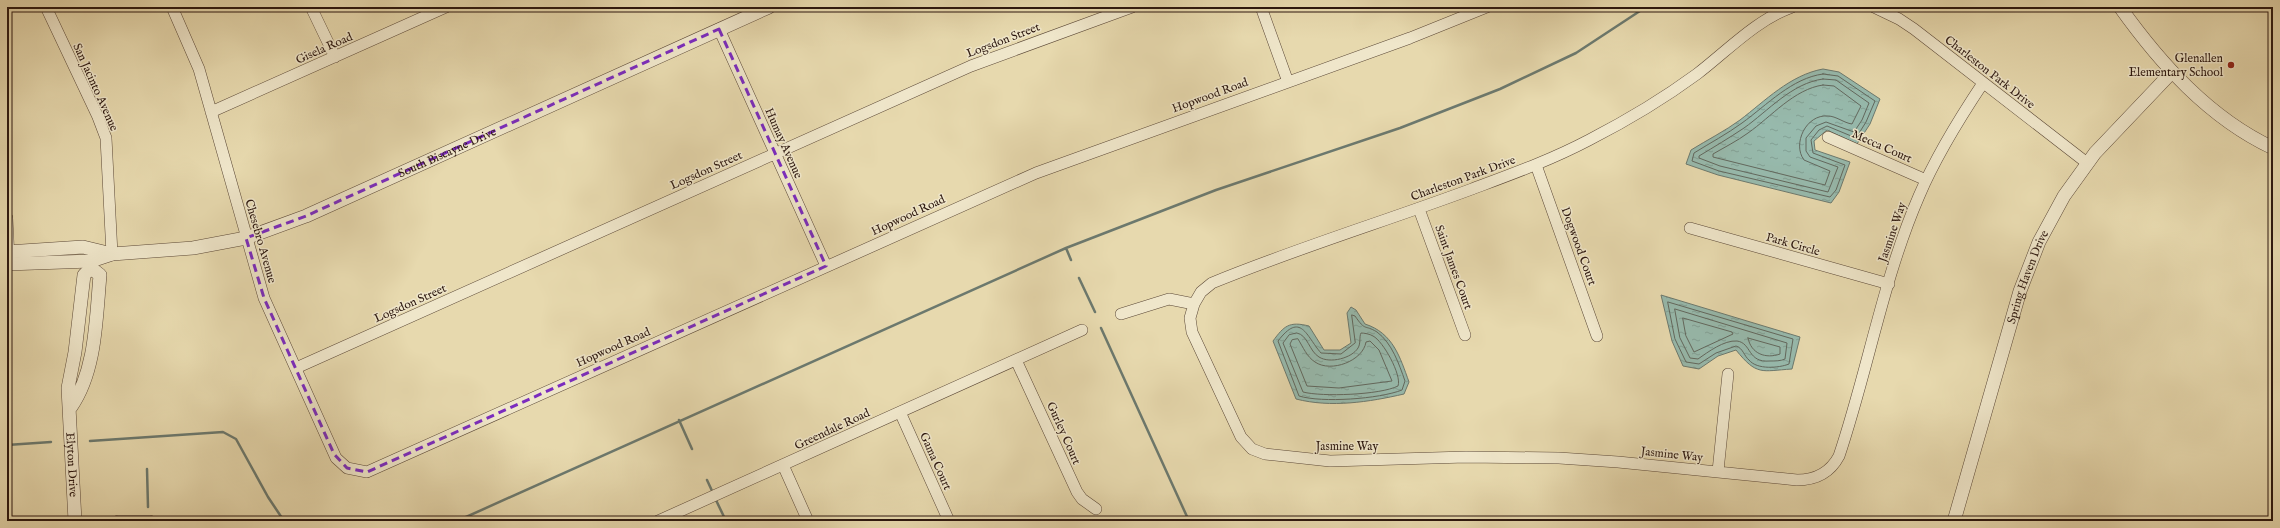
<svg xmlns="http://www.w3.org/2000/svg" width="2280" height="528" viewBox="0 0 2280 528" font-family="'IM FELL English',serif">
	<style>
		.water { fill: url(#water-ripples); stroke: #6c796e }
		.lines { fill: none; stroke-linecap: round; stroke-linejoin: round }
		.shore { stroke: #62685e; stroke-width: 1 }
		.stream { stroke: #6c796e; stroke-width: 2.5 }
		.minor-casing { stroke: #5b4837; stroke-width: 12 }
		.tertiary-casing { stroke: #5b4837; stroke-width: 14 }
		.minor { stroke: #efe6ca; stroke-width: 11 }
		.tertiary { stroke: #efe6ca; stroke-width: 13 }
		.marked { fill: none; stroke: #7b2cbf; stroke-width: 3; stroke-dasharray: 8 5; stroke-linejoin: round }
		.poi-dot { fill: #8f2418; stroke: #efe6ca; stroke-width: 1.5 }
		.labels { text-anchor: middle; stroke-width: 3; stroke-linejoin: round; paint-order: stroke }
		.street-label { font-size: 12px; fill: #2c170f; stroke: #efe6ca }
		.poi-label { font-size: 12px; fill: #2c170f; stroke: #efe6ca; text-anchor: end }
	</style>
	<defs>
		<pattern id="water-ripples" width="26" height="14" patternUnits="userSpaceOnUse"><rect width="26" height="14" fill="#97baad"/><path d="M2 4q2-2 4 0t4 0M15 11q2-2 4 0t4 0" fill="none" stroke="#829f94"/></pattern>
	</defs>
	<rect width="100%" height="100%" fill="#e7d9ae"/>
	<filter id="stains"><feTurbulence type="fractalNoise" baseFrequency=".005" numOctaves="4"/><feColorMatrix values="0 0 0 0 .2 0 0 0 0 .09 0 0 0 0 .02 0 0 0 .5 -.17"/></filter>
	<radialGradient id="worn" r=".72"><stop offset=".6" stop-color="#630" stop-opacity="0"/><stop offset="1" stop-color="#630" stop-opacity=".3"/></radialGradient>
	<path class="water" d="M1823,69L1839,72L1880,99L1870,124L1857,144L1827,130L1814,141L1815,150L1850,162L1839,192L1831,203L1718,175L1686,164L1691,150C1707,140 1725,131 1740,120C1765,101 1790,75 1823,69Z
		M1661,295L1800,337L1792,369C1761,371 1757,376 1736,350L1718,356L1699,369L1683,366L1672,341Z
		M1351,307L1356,310L1365,324C1393,333 1400,357 1409,382L1404,394C1369,402 1331,408 1296,399L1273,341C1284,326 1289,321 1309,326L1324,350H1340L1351,343L1347,313Z"/>
	<g class="lines">
		<path class="shore" d="M1823,74L1838,76L1875,101L1866,122L1856,138L1827,126L1819,130L1811,140L1813,153L1845,165L1836,190L1830,197L1719,171L1692,161L1694,153C1710,143 1727,134 1742,123C1767,105 1792,78 1823,74Z
			M1823,79L1836,80L1869,103L1862,120L1854,132L1826,122L1816,126L1806,138V151L1810,157L1838,167L1828,192L1720,166L1699,158V156C1714,147 1729,138 1744,128C1768,111 1792,83 1823,79Z
			M1823,85L1834,86L1861,106L1852,124C1844,123 1836,116 1828,116C1806,114 1792,144 1804,160L1830,171L1825,185L1713,157V154C1725,147 1737,141 1748,133C1771,117 1794,89 1823,85Z
			M1668,302L1793,339L1789,364C1779,368 1757,370 1749,360C1744,356 1743,348 1736,346L1716,353L1699,364L1686,362L1675,339Z
			M1675,309L1787,343L1785,359C1781,361 1775,361 1770,361C1747,363 1752,343 1737,341C1724,340 1708,352 1698,359L1690,358L1680,338Z
			M1352,315L1355,316C1366,332 1364,324 1377,332C1392,343 1399,364 1405,381L1402,390C1379,399 1322,403 1299,396L1278,341C1301,311 1306,336 1321,353L1341,354L1355,343Z
			M1683,318L1732,332L1733,334L1694,352L1686,336Z
			M1297,333C1308,335 1309,351 1319,357C1330,364 1352,358 1358,348C1361,343 1359,337 1361,333C1364,333 1370,334 1373,336C1383,341 1402,375 1398,386C1380,395 1322,397 1303,392L1283,343L1289,335Z
			M1748,338L1780,347V354C1766,359 1751,354 1748,338Z
			M1298,339C1303,347 1307,357 1315,362C1331,373 1363,361 1366,342L1370,341L1379,350L1392,381L1339,388L1307,386L1290,344L1292,340Z"/>
		<path class="stream" d="M1066,248L1071,260
			M1079,278L1095,312
			M1101,328L1189,521
			M679,420L692,449
			M90,441L223,432L236,439L268,497L284,521
			M7,445L51,442
			M147,469L148,507
			M707,480L713,493
			M715,498L726,521
			M457,521L1066,248L1216,190L1400,128L1500,89L1576,53L1646,7"/>
		<g class="minor-casing">
			<path id="minor" d="M46,7L98,117L106,138L112,254
				M172,7L199,69L264,298L336,458L347,468L367,472L1036,173L1410,38L1487,7
				M311,7L335,57
				M1261,7L1288,82
				M1874,7L1899,19L1914,29L2087,163
				M719,29L826,266
				M211,112L446,7
				M1828,137L1926,180
				M1536,165L1597,336
				M1419,209L1465,335
				M7,218L9,260
				M1690,228L1889,284
				M1194,304L1190,318L1192,332L1241,437L1252,449L1265,454L1330,461L1466,457L1559,458L1618,462L1797,480C1816,480 1830,473 1839,456C1868,370 1883,279 1919,196C1936,156 1959,119 1983,83
				M1121,314L1169,299L1194,304L1201,292L1212,283C1297,248 1386,221 1472,189C1512,174 1551,160 1589,140C1626,121 1663,99 1697,74C1727,51 1756,20 1792,7
				M1016,360L1077,492L1082,499L1096,509
				M296,368L971,66L1132,7
				M900,412L949,521
				M783,465L808,521
				M1718,471L1728,374
				M118,521H150
				M658,521L1082,330"/>
		</g>
		<g class="tertiary-casing">
			<g id="tertiary">
				<path d="M2120,7C2160,63 2209,118 2273,148"/>
				<path d="M7,252L83,247L112,254"/>
				<path id="s1" d="M7,264L91,261L112,254L193,248L246,238L306,216L769,7"/>
				<path id="s2" d="M71,407C96,371 96,319 100,275L91,268L84,275L75,352L68,388L75,521"/>
				<path id="s3" d="M1954,521L2020,291L2039,242L2064,196L2095,153L2172,72"/>
			</g>
		</g>
		<use href="#minor" class="minor"/>
		<use href="#tertiary" class="tertiary"/>
	</g>
	<path class="marked" d="M719,29L826,266L367,472L347,468L334,454L264,298L246,238L306,216Z"/>
	<circle class="poi-dot" cx="2231" cy="65" r="4"/>
	<g class="labels">
		<g class="street-label">
			<text transform="translate(1003 40) rotate(-21)" y="4">Logsdon Street</text>
			<text transform="translate(324 48) rotate(-24)" y="4">Gisela Road</text>
			<text transform="translate(1990 72) rotate(38)" y="4">Charleston Park Drive</text>
			<text transform="translate(96 87) rotate(66)" y="4">San Jacinto Avenue</text>
			<text transform="translate(1210 95) rotate(-20)" y="4">Hopwood Road</text>
			<text transform="translate(784 143) rotate(66)" y="4">Humay Avenue</text>
			<text transform="translate(1882 146) rotate(24)" y="4">Mecca Court</text>
			<text dy="4" stroke="none"><textPath href="#s1" startOffset="460">South Biscayne Drive</textPath></text>
			<text transform="translate(706 170) rotate(-24)" y="4">Logsdon Street</text>
			<text transform="translate(1463 178) rotate(-20)" y="4">Charleston Park Drive</text>
			<text transform="translate(908 215) rotate(-25)" y="4">Hopwood Road</text>
			<text transform="translate(1892 232) rotate(-71)" y="4">Jasmine Way</text>
			<text transform="translate(261 241) rotate(74)" y="4">Chesebro Avenue</text>
			<text transform="translate(1793 244) rotate(16)" y="4">Park Circle</text>
			<text transform="translate(1579 246) rotate(70)" y="4">Dogwood Court</text>
			<text transform="translate(1454 267) rotate(70)" y="4">Saint James Court</text>
			<text dy="4" stroke="none"><textPath href="#s3" startOffset="255">Spring Haven Drive</textPath></text>
			<text transform="translate(410 303) rotate(-24)" y="4">Logsdon Street</text>
			<text transform="translate(613 347) rotate(-24)" y="4">Hopwood Road</text>
			<text transform="translate(832 429) rotate(-25)" y="4">Greendale Road</text>
			<text transform="translate(1064 433) rotate(66)" y="4">Gurley Court</text>
			<text x="1347" y="450">Jasmine Way</text>
			<text transform="translate(1672 454) rotate(6)" y="4">Jasmine Way</text>
			<text transform="translate(936 461) rotate(66)" y="4">Gama Court</text>
			<text dy="4" stroke="none"><textPath href="#s2" startOffset="349">Elyton Drive</textPath></text>
		</g>
		<g class="poi-label">
			<text x="2223" y="62">Glenallen<tspan x="2223" dy="14">Elementary School</tspan></text>
		</g>
	</g>
	<rect width="2280" height="528" fill="none" stroke="#e7d9ae" stroke-width="24"/>
	<rect x="8" y="8" width="2264" height="512" fill="none" stroke="#2c170f" stroke-width="2"/>
	<rect x="12" y="12" width="2256" height="504" fill="none" stroke="#2c170f"/>
	<rect width="100%" height="100%" filter="url(#stains)"/>
	<rect width="100%" height="100%" fill="url(#worn)"/>
</svg>
